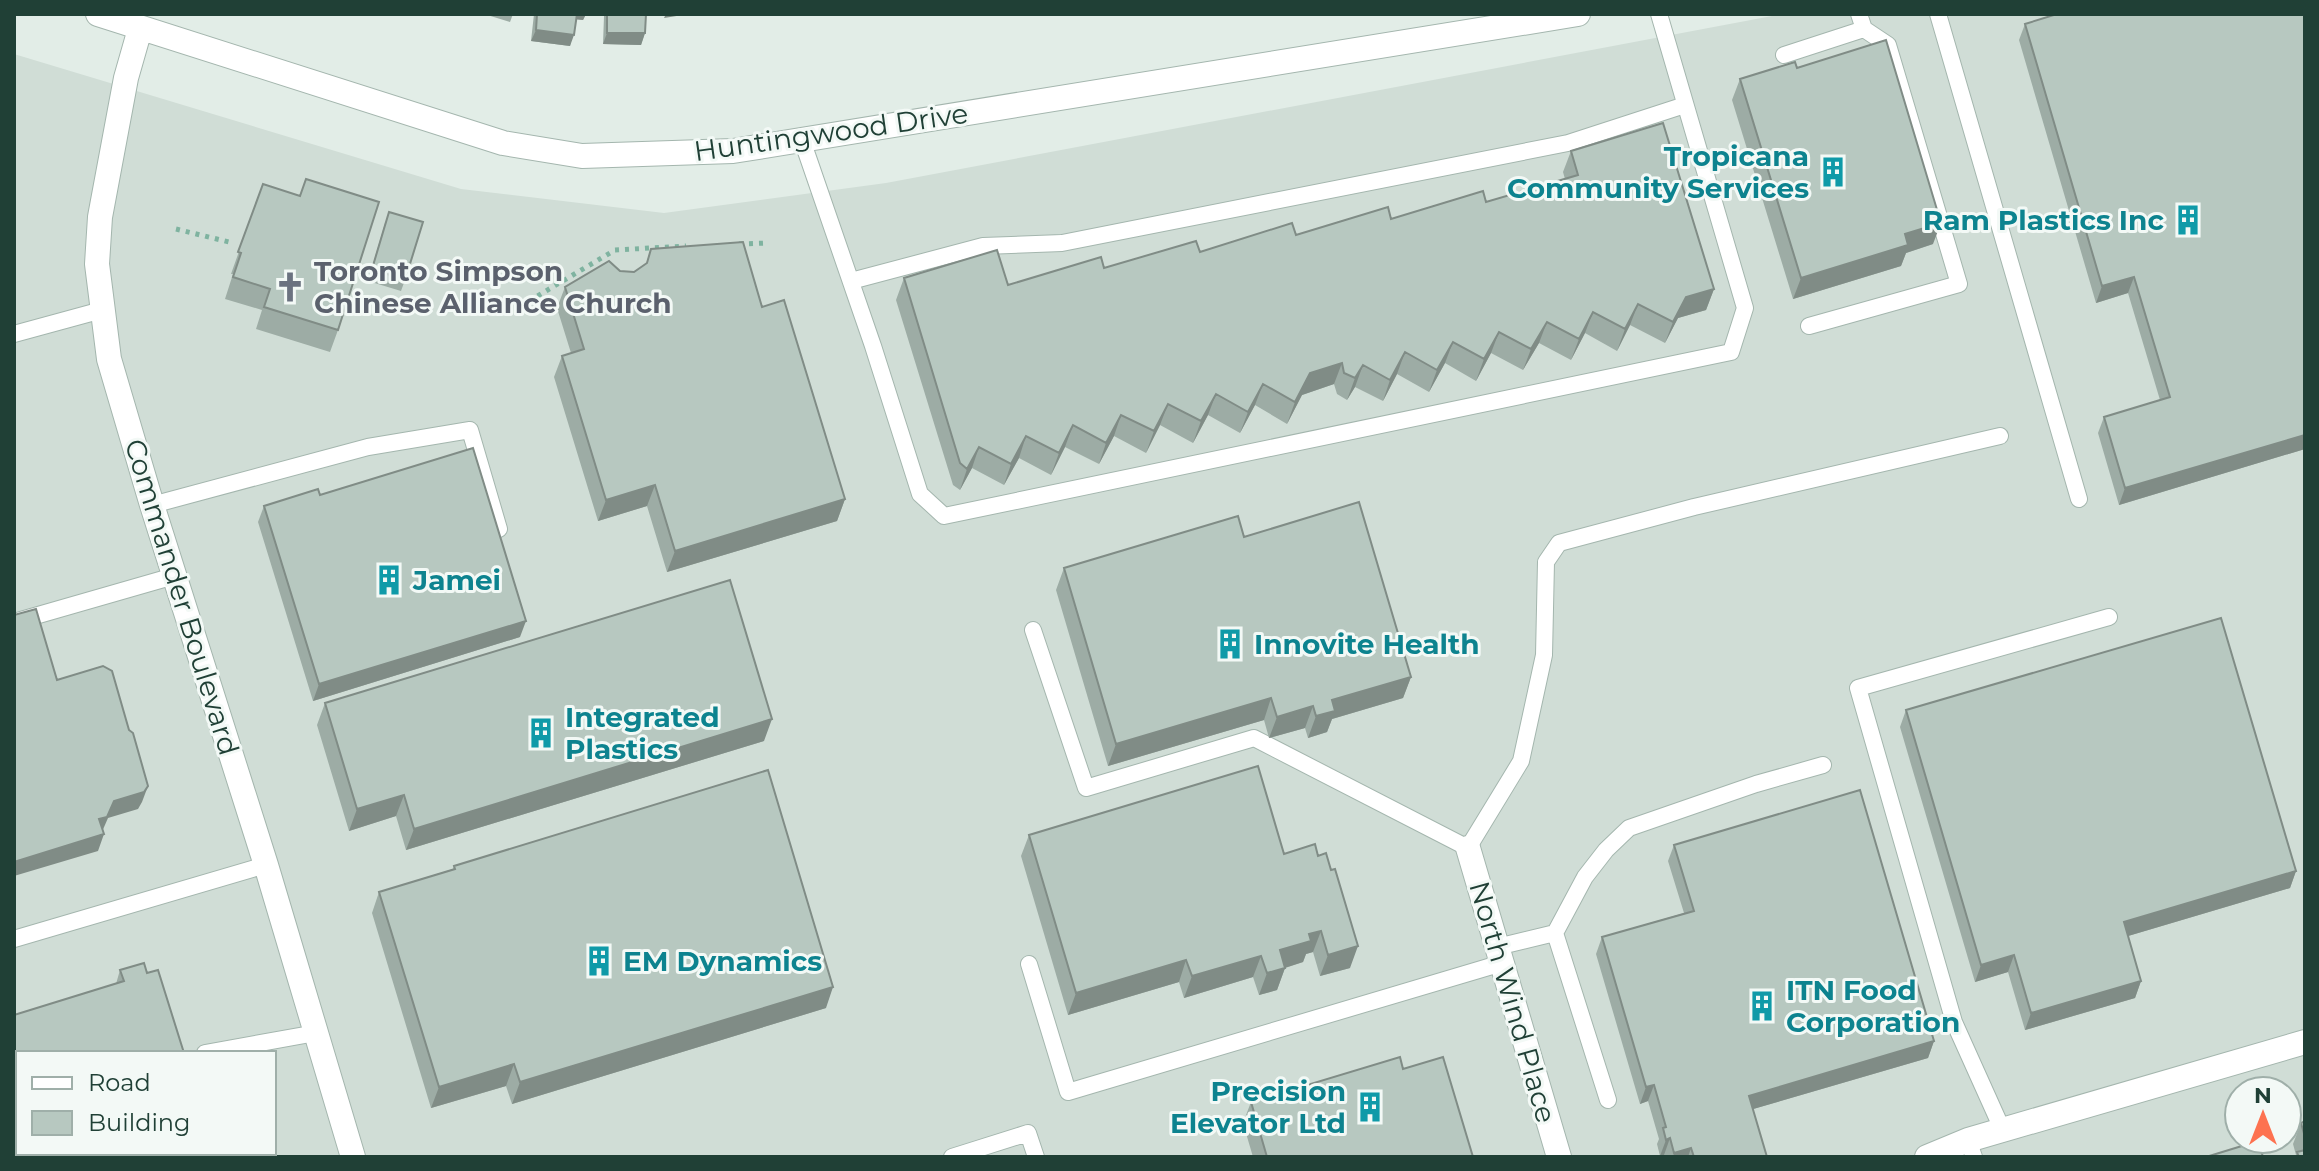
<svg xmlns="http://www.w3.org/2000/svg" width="2319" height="1171" viewBox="0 0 2319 1171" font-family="Montserrat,sans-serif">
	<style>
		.built { fill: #d0ddd6; fill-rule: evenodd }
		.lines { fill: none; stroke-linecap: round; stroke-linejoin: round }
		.service-casing { stroke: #a4b6ae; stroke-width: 18 }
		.minor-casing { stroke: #a4b6ae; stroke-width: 26 }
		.tertiary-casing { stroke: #a4b6ae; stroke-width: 26 }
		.path { stroke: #7fb3a0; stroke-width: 5; stroke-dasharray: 4 6; stroke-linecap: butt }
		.service { stroke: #fff; stroke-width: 16 }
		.minor { stroke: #fff; stroke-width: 24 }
		.tertiary { stroke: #fff; stroke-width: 24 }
		.wall { fill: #9daca5 }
		.shaded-wall { fill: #808c86 }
		.building { fill: #b7c8c0; stroke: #808c86; stroke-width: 2 }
		.labels { text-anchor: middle; stroke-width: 6; stroke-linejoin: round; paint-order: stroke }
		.street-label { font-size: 28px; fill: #204036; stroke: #f3f9f6 }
		.culture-label { font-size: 28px; font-weight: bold; fill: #0d838f; stroke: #f3f9f6; text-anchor: start }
		.worship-label { font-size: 28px; font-weight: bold; fill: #5b616d; stroke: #f3f9f6; text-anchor: start }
	</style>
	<rect width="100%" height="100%" fill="#e2ede7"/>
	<path class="built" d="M1783,14H2305V1157H14V54L461,189L664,213L886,183ZM18,1053H274V1153H18ZM2239,1091H2287V1139H2239Z"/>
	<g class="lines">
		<g class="service-casing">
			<path id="service" d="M1938,14L2079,499
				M1784,55L1864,29L1859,14
				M802,140L873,346L920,494L944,516L1731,352L1745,308L1659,14
				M851,281L983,246L1062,243L1568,143L1685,105
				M1809,326L1959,284L1888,45L1864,29
				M14,334L102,310
				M152,505L368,447L470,430L499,529
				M14,622L174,576
				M1033,630L1086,788L1254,738L1468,848L1521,761L1544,655L1546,562L1559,543L1694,507L2000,436
				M1555,933L1608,1100
				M14,939L266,865
				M1497,947L1555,933L1585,877L1606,850L1629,828L1756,784L1823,765
				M1029,964L1068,1092L1502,963
				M205,1053L316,1033
				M2003,1131L1954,1022L1858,688L2109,617
				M1968,1140L1974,1157
				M952,1157L1028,1133L1036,1157"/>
		</g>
		<g class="minor-casing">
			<path id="minor" d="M1468,848L1559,1157"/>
		</g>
		<g class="tertiary-casing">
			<path id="tertiary" d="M98,14L503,143L582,156L733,151L1578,14
				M140,29L126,78L100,217L97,264L109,359L152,505L266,865L353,1157
				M1927,1157L1968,1140L2305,1042"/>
		</g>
		<path class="path" d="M176,229L233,243
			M739,244L768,243
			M529,301L615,250L686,246"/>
		<use href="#service" class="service"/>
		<use href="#minor" class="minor"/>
		<use href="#tertiary" class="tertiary"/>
	</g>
	<path class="wall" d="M484,14H513L510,22Z
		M534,14H586L583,20L576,19L570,46L531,41Z
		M593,14H646L645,33L641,45L603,44L604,16L593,15Z
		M2025,24L2305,449L2119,505L2098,433L2104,417L2160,400L2128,293L2096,303L2019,40Z
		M1797,68L1933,244L1906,253L1901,266L1793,299L1732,100L1740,79Z
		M1571,151L1714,289L1706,310L1678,318L1665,343L1630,325L1617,351L1585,333L1571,360L1539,343L1523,370L1491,353L1476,381L1445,363L1429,392L1397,374L1383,401L1355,387L1347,400L1337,394L1334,384L1302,395L1287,424L1255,405L1240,433L1208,415L1193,443L1160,425L1146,453L1114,436L1099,464L1065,447L1051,475L1019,458L1004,485L972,468L960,490L953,485L896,300L904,278L1008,285L1486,202L1565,179L1563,172Z
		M263,184L338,330L330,352L256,329L262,310L225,299L233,274H231Z
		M385,223L405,280L401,291L368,281Z
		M651,249L762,307L845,499L837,521L667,572L647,506L598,521L554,377L562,356L571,353L557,308L565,287L620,271L634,272L646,264Z
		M320,495L520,637L313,701L258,522L264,506Z
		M1244,537L1411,677L1403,698L1332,719L1327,732L1308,738L1305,728L1269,738L1264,720L1108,766L1056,590L1064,568Z
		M325,703L764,741L406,850L396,816L349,831L317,725Z
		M1906,710L2296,871L2290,888L2128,936L2141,981L2135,998L2025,1030L2008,972L1975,982L1900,727Z
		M1029,835L1318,856L1350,968L1320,976L1313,952L1306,954L1303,962L1285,968L1277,990L1259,995L1253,977L1184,998L1179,982L1068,1015L1021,856Z
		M1674,845L1934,1041L1928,1058L1753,1109L1767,1157H1665L1664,1155L1660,1156L1657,1144L1659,1139L1648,1101L1640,1104L1596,954L1602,937L1684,913L1668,861Z
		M454,866L826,1008L512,1104L506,1086L431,1108L372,913L379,892L453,869Z
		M144,963L147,973L158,970L184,1053H18V1153H264L265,1157H14V1015L116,984L120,970Z
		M1403,1069L1473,1157H1253L1243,1123L1251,1102Z
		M2305,1121V1157H2295L2296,1155L2293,1144L2301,1123Z"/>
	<path class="shaded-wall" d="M575,14H586L583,20L573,19Z
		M666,14H689L664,18Z
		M536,30L574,35L570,46L531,41Z
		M607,33H645L641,45L603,44Z
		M1941,223L1933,244L1906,253L1901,266L1793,299L1801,278L1905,234Z
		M2134,277L2128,293L2096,303L2102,286Z
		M1714,289L1706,310L1678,318L1665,343L1673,322L1686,297Z
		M1638,304L1630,325L1617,351L1625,329Z
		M1593,312L1585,333L1571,360L1579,339Z
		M1547,322L1539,343L1523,370L1531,349Z
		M1499,332L1491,353L1476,381L1484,359Z
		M1453,342L1445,363L1429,392L1437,370Z
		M1405,352L1397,374L1383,401L1390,380Z
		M1342,363L1334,384L1302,395L1287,424L1295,402L1310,373Z
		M1363,365L1355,387L1347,400L1355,378Z
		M1263,384L1255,405L1240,433L1248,412Z
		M1216,394L1208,415L1193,443L1201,421Z
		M1168,404L1160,425L1146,453L1154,431Z
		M1121,415L1114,436L1099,464L1106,443Z
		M1073,425L1065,447L1051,475L1059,453Z
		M2305,435V449L2119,505L2125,488Z
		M1026,436L1019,458L1004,485L1011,464Z
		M979,447L972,468L960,490L967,469Z
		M655,485L647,506L598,521L606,500Z
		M845,499L837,521L667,572L675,551Z
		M526,621L520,637L313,701L319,684Z
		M1411,677L1403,698L1332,719L1327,732L1308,738L1316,716L1332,700Z
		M1271,698L1264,720L1108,766L1116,744Z
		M1313,706L1305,728L1269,738L1277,717Z
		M772,719L764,741L406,850L414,829Z
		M148,786L142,802L138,809L108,818L101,834L99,819L114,801Z
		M404,795L396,816L349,831L357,809Z
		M104,834L98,851L14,876V862Z
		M2296,871L2290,888L2118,939L2124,922Z
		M1321,931L1313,952L1306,954L1303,962L1272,972L1280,950L1309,934Z
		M1358,946L1350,968L1320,976L1328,955Z
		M2014,955L2008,972L1975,982L1981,965Z
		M1261,956L1253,977L1184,998L1192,976Z
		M1186,960L1179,982L1068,1015L1076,993Z
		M1285,968L1277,990L1259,995L1267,973Z
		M2141,981L2135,998L2025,1030L2031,1013Z
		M833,987L826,1008L512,1104L520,1082Z
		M1934,1041L1928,1058L1743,1112L1749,1096Z
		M514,1064L506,1086L431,1108L439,1087Z
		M1654,1085L1648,1101L1640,1104L1646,1087Z
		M1670,1138L1664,1155L1660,1156L1666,1140Z
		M1691,1148L1688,1157H1673L1674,1153Z"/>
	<path class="building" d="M537,14H577L574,35L536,30Z
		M607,14H646L645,33H607Z
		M2057,14H2305V435L2125,488L2104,417L2170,397L2134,277L2102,286L2025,24Z
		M1886,40L1941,223L1905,234L1908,245L1801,278L1740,79L1795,62L1797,68Z
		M1663,123L1714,289L1686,297L1673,322L1638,304L1625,329L1593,312L1579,339L1547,322L1531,349L1499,332L1484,359L1453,342L1437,370L1405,352L1390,380L1363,365L1355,378L1344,373L1342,363L1310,373L1295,402L1263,384L1248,412L1216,394L1201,421L1168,404L1154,431L1121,415L1106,443L1073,425L1059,453L1026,436L1011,464L979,447L967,469L960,463L904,278L997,250L1008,285L1101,257L1104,268L1196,241L1200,252L1292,223L1296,235L1388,207L1391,219L1483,191L1486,202L1578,175L1571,151Z
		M306,179L379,202L338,330L264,307L270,289L233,277L241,253L238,252L263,184L300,196Z
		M389,212L423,222L405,280L372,269Z
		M743,242L762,307L784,300L845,499L675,551L655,485L606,500L562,356L584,349L565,287L609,261L620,271L634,272L647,263L651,249Z
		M473,448L526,621L319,684L264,506L318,489L320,495Z
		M1359,502L1411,677L1332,700L1335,711L1316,716L1313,706L1277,717L1271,698L1116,744L1064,568L1238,516L1244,537Z
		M730,580L772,719L414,829L404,795L357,809L325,703Z
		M36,609L57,680L103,666L112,671L129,730L133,733L148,786L144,792L114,801L107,817L99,819L104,834L14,862V615Z
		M2221,618L2296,871L2124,922L2141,981L2031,1013L2014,955L1981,965L1906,710Z
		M1258,766L1284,854L1315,844L1318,856L1326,853L1331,870L1335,869L1358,946L1328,955L1321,931L1309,934L1311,941L1280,950L1285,968L1267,973L1261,956L1192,976L1186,960L1076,993L1029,835Z
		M768,770L833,987L520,1082L514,1064L439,1087L379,892L455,869L454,866Z
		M1860,790L1934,1041L1749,1096L1767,1157H1694L1691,1148L1674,1153L1670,1138L1666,1140L1663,1128L1666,1127L1654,1085L1646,1087L1602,937L1694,911L1674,845Z
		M144,963L147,973L158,970L184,1053H18V1153H264L265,1157H14V1015L124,981L120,970Z
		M1400,1057L1403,1069L1443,1057L1473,1157H1267L1251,1102Z
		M2305,1121V1137L2301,1123Z
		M2258,1141L2263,1157H2206Z
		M2305,1150V1157H2299L2297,1152Z"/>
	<defs>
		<g id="building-bare" transform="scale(2.4)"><path d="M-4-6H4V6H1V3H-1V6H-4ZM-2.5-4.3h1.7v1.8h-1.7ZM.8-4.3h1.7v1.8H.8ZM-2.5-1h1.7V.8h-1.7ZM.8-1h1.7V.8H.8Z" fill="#0f9aa8" stroke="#f3f9f6" stroke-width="2.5" paint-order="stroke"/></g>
		<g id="church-bare" transform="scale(2.4)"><path d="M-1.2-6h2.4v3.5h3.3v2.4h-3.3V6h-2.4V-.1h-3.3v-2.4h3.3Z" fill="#6b7280" stroke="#f3f9f6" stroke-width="2.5" paint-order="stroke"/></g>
	</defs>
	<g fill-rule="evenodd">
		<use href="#building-bare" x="1833" y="172"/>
		<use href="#building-bare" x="2188" y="220"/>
		<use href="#church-bare" x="290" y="287"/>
		<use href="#building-bare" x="389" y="580"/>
		<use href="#building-bare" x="1230" y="644"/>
		<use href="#building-bare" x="541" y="733"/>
		<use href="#building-bare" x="599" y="961"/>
		<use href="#building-bare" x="1762" y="1006"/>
		<use href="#building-bare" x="1370" y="1107"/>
	</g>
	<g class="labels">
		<g class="street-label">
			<text transform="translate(831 132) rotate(-8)" y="10">Huntingwood Drive</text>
			<text transform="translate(182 597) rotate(73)" y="10">Commander Boulevard</text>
			<text transform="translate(1513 1002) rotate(74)" y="10">North Wind Place</text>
		</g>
		<g class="culture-label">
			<text x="1809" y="166" text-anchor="end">Tropicana<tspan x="1809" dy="32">Community Services</tspan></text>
			<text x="2164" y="230" text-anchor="end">Ram Plastics Inc</text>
			<text x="413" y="590">Jamei</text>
			<text x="1254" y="654">Innovite Health</text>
			<text x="565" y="727">Integrated<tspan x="565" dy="32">Plastics</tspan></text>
			<text x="623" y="971">EM Dynamics</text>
			<text x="1786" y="1000">ITN Food<tspan x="1786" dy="32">Corporation</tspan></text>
			<text x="1346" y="1101" text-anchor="end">Precision<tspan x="1346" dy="32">Elevator Ltd</tspan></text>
		</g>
		<g class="worship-label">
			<text x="314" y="281">Toronto Simpson<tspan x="314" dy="32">Chinese Alliance Church</tspan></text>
		</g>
	</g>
	<rect width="2319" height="1171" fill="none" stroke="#204036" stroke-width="32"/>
	<rect x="16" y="1051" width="260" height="104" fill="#f3f9f6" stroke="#9fafa9" stroke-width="2"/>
	<rect x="32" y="1077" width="40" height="12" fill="#ffffff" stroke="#9fafa9" stroke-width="2"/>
	<text x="88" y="1091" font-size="24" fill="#204036">Road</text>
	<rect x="32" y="1111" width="40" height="24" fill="#b7c8c0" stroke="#9fafa9" stroke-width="2"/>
	<text x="88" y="1131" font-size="24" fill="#204036">Building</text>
	<g transform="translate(2263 1115)"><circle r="38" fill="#f3f9f6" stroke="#9fafa9" stroke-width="2"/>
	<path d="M0-6L14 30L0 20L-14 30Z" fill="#fd7250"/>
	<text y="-12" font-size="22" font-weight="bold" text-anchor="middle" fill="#204036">N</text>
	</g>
</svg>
